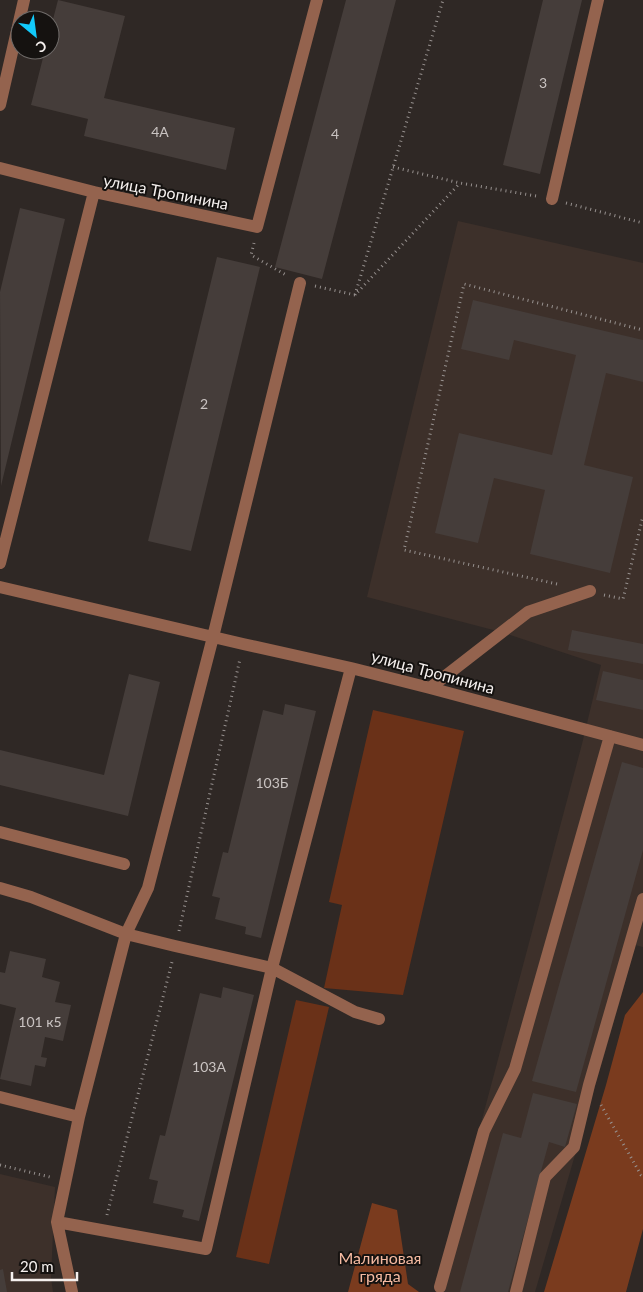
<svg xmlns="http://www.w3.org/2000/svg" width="643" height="1292" viewBox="0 0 643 1292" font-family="Lato,sans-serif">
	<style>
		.built { fill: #3d302a }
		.green { fill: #6a3118 }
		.forest { fill: #7a3b1e }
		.building { fill: #453d3a }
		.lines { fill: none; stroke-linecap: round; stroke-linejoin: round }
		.path { stroke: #97918f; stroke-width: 3; stroke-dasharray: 1 4; stroke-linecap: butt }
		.minor { stroke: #94634e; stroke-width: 12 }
		.labels { text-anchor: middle; stroke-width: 4; stroke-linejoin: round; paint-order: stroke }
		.number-label { font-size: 14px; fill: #c9c3c1 }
		.street-label { font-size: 16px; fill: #f5f0ee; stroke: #151210 }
		.park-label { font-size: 16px; fill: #f5baa1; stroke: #151210 }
	</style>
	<rect width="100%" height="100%" fill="#2f2825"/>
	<path class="built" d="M458,221L643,263V947L635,945L622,994L535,1292H436L582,744L601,665L501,632L367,597Z
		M0,1174L55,1187L51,1278L53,1292H0Z"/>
	<path class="green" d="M373,710L464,731L403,995L324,988L342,905L329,902Z
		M296,1000L329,1007L269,1264L236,1257Z"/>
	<path class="forest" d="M643,992V1229L626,1292H544L606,1085L625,1015Z
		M372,1203L397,1210L408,1284L419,1292H348Z"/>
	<path class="building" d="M58,0L125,16L104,98L235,128L226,170L84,136L88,119L31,105L45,50H50V31Z
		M346,0H396L322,279L275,267Z
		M543,0H582L540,174L503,165Z
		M20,208L65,219L1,486L0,292Z
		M217,257L260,267L191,551L148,541Z
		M473,300L643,340V382L606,373L584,465L633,477L610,573L530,554L545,490L494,478L478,543L435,533L459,433L552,455L576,355L514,340L509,360L461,349Z
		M572,630L643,644V664L568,650Z
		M603,671L643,680V710L596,700Z
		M129,674L160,682L128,816L0,785V750L104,775Z
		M285,704L316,711L261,938L245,934L246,927L215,919L220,898L212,896L223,852L228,853L263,710L283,715Z
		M622,762L643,768V850L576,1092L532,1081Z
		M10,951L46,959L42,977L60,982L55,1002L71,1005L63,1041L45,1037L41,1057L47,1058L45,1067L35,1065L31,1086L0,1079L16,1008L0,1004V972L5,973Z
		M223,987L254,995L199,1221L182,1217L184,1210L153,1203L158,1181L149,1179L160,1135L165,1136L200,993L221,998Z
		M533,1093L577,1104L565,1147L549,1142L508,1292H460L503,1133L521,1138Z
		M3,1269L7,1292H0V1270Z"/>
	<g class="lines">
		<path class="path" d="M393,167L460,183L536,196
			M566,203L643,223
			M254,243L251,255L286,275
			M315,286L355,295L460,183
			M355,295L443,0
			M557,584L404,550L464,284L643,330
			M604,595L623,599L643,516
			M179,931L240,659
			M601,1105L641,1175L643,1176
			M0,1165L50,1177
			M107,1215L172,962"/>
		<path class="minor" d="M0,105L24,0
			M0,168L94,192
			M552,199L598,0
			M0,563L94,192L257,227L317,0
			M0,587L243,644L351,668L430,688L643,745
			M430,688L528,612L590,591
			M0,832L124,864
			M0,888L31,897L126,934L175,946L272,968L355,1012L379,1019
			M0,1097L79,1117
			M57,1222L206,1249L272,968L351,668
			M440,1287L484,1131L515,1069L610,736
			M72,1292L57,1222L79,1117L126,934L148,888L213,637L300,283
			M516,1292L545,1177L574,1147L589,1085L643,899"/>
	</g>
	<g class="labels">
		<g class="number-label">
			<text x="543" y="88">3</text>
			<text x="160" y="137">4А</text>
			<text x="335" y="139">4</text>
			<text x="204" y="409">2</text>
			<text x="272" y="788">103Б</text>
			<text x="40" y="1027">101 к5</text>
			<text x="209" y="1072">103А</text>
		</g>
		<g class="street-label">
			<text transform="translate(166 192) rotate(11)" y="6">улица Тропинина</text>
			<text transform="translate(433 672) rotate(15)" y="6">улица Тропинина</text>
		</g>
		<g class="park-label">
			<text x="380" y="1264">Малиновая<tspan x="380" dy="18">гряда</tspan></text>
		</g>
	</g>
	<g transform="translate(35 35) rotate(151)"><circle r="24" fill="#151210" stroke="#6f6b69"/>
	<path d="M0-4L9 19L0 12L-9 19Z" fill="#12cafb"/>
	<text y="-8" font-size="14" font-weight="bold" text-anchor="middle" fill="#f5f0ee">С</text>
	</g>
	<path d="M12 1272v8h65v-8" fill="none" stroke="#f5f0ee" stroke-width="2.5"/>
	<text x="20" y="1272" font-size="15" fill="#f5f0ee" stroke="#151210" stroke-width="4" paint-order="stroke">20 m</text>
</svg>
